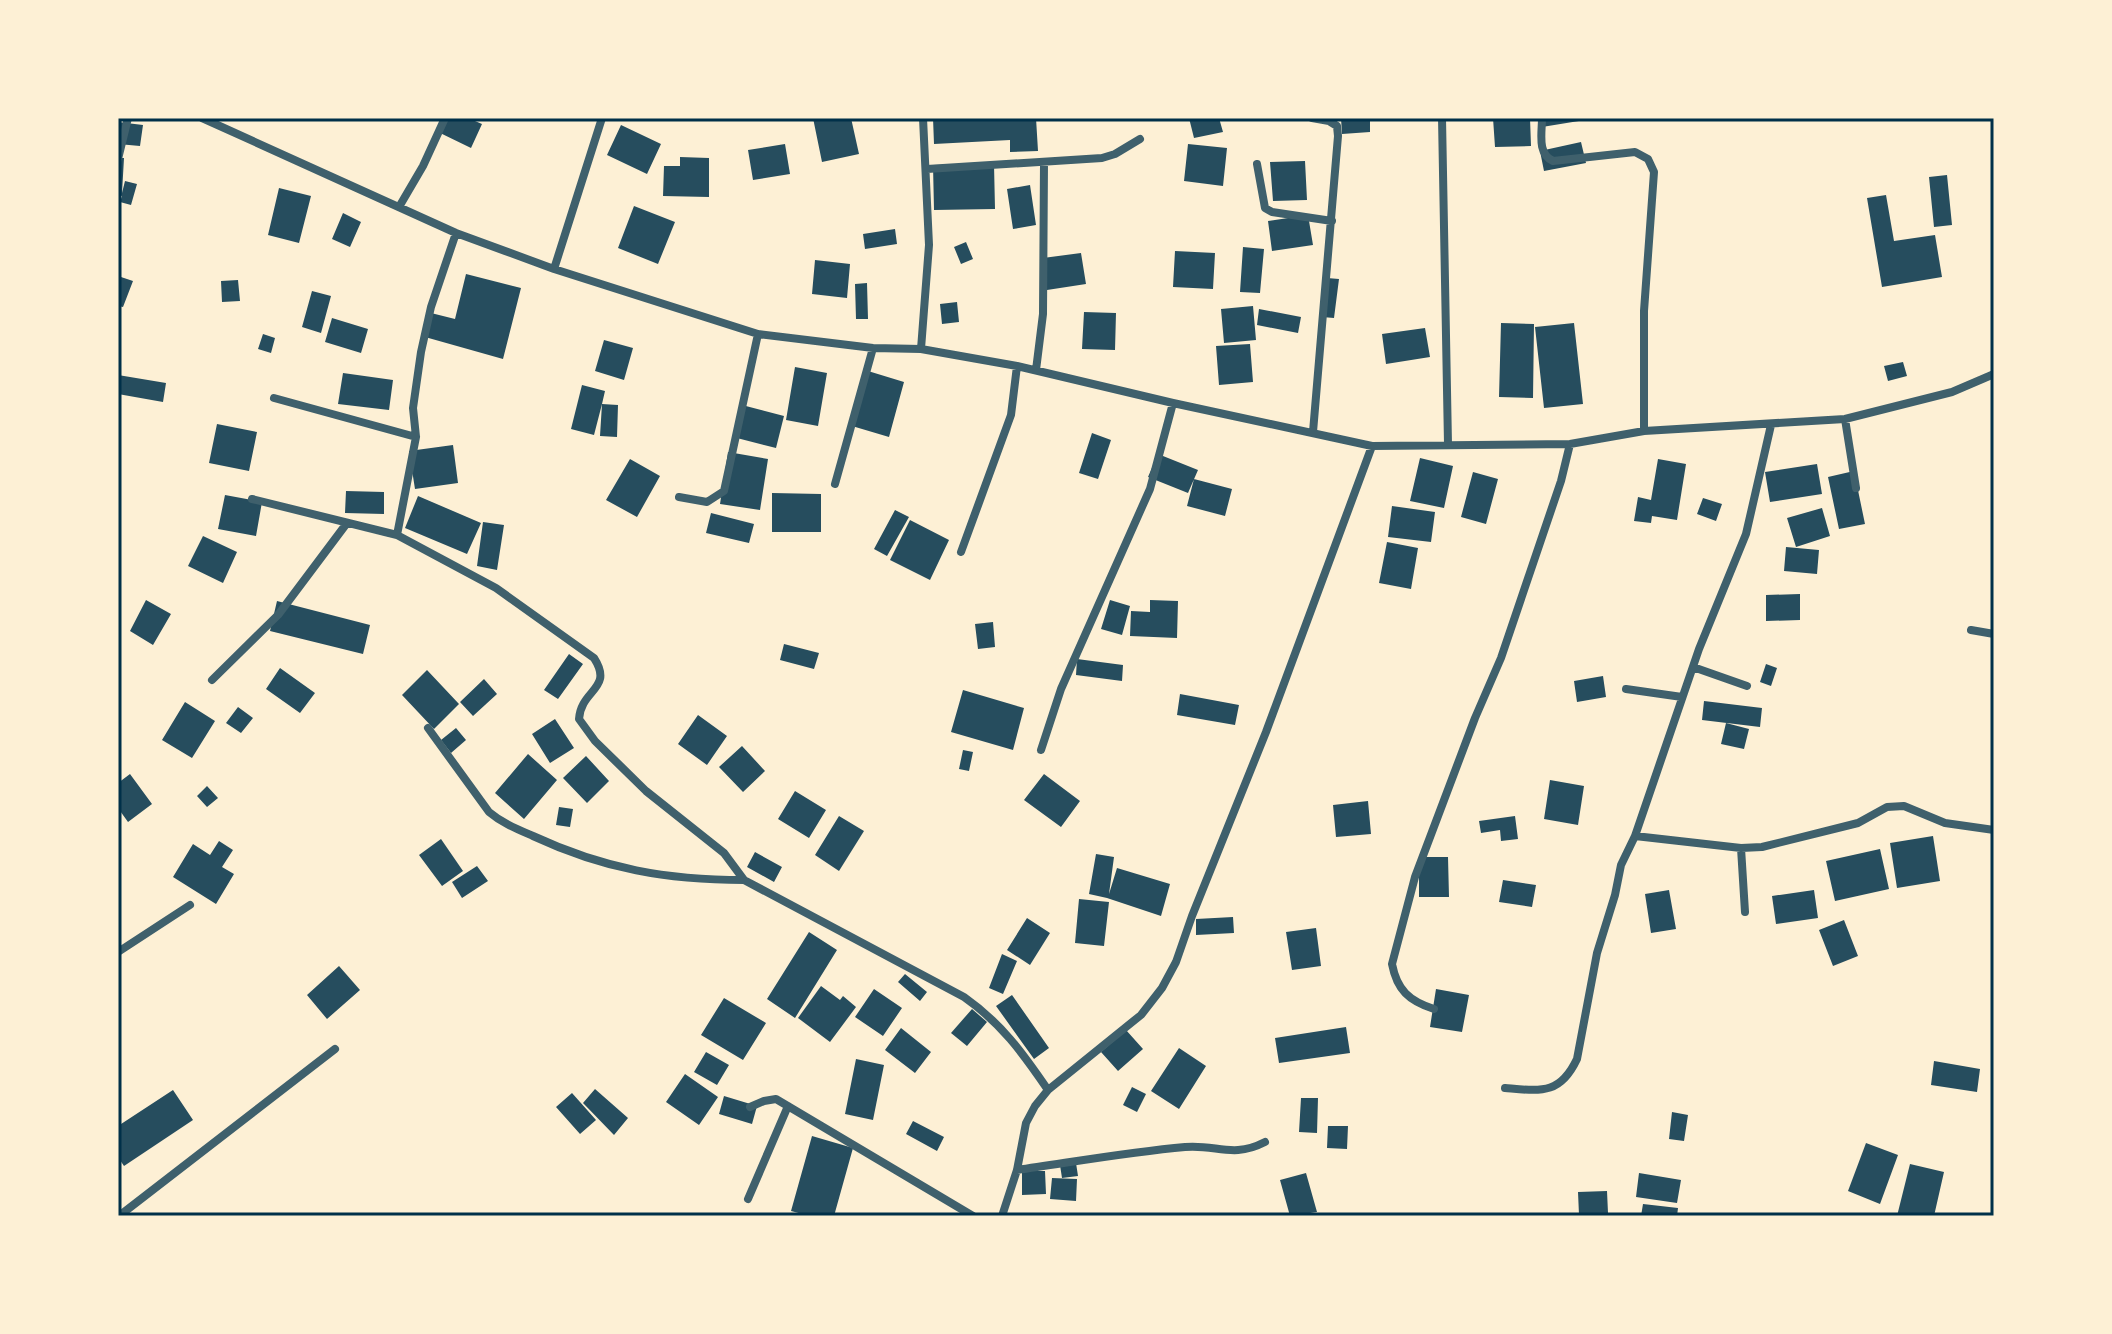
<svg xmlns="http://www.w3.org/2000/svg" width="2112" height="1334" viewBox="0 0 2112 1334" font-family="'Source Sans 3',sans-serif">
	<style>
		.building { fill: #264d5e }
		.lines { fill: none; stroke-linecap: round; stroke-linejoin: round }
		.minor { stroke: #3f606c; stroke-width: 8 }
		.neatline { fill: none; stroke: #003049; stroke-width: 3 }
	</style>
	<rect width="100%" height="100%" fill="#fdf0d5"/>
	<path class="building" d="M442,118H468L482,124L471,148L436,131Z
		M813,118H851L859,154L822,162Z
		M933,118H1036L1038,151L1010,152V140L934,144Z
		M1189,118H1219L1223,132L1194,138Z
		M1341,118H1370V132L1342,134Z
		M1493,118H1530L1531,146L1495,147Z
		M1540,118H1585V120L1542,127Z
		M118,122L143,125L140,146L118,144Z
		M621,125L661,144L647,174L607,155Z
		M1581,142L1586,163L1544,171L1540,151Z
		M785,144L790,174L753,180L748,150Z
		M1188,144L1227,148L1223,186L1184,181Z
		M680,157L709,158V197L663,196L664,166H680Z
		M118,158H124L122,193L125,181L137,184L131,205L120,202L122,196L118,195Z
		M1305,161L1307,200L1273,201L1270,162Z
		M994,164L995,209L934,210L933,165Z
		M1947,175L1952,225L1934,227L1929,177Z
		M1030,185L1036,225L1013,229L1007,189Z
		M279,188L311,196L299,243L268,235Z
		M1886,195L1894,241L1935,235L1942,277L1882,287L1867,198Z
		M634,206L675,222L658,264L618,248Z
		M343,213L361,222L350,247L332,239Z
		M1308,215L1313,245L1272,251L1268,221Z
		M895,229L897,244L865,249L863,234Z
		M966,242L973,259L961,264L954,247Z
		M1243,247L1264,249L1260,293L1240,292Z
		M1175,251L1215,253L1213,289L1173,287Z
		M1081,253L1086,284L1047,290L1043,258Z
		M815,260L850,264L847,298L812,294Z
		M466,274L521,288L503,359L425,337L431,313L455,319Z
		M118,276L133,281L123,307L118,306Z
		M1327,278L1339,279L1334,318L1322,317Z
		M238,280L240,301L222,302L221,281Z
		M867,283L868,319H856L855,284Z
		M312,291L331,296L321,333L302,327Z
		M957,302L959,322L942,324L940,304Z
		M1253,306L1256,340L1224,343L1221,309Z
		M1259,309L1301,317L1298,333L1257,325Z
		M1084,312L1116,313L1115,350L1082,349Z
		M332,318L368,329L361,353L325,342Z
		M1501,323L1534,324L1533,398L1499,397Z
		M1574,323L1583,404L1544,408L1535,327Z
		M1425,328L1430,357L1386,364L1382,334Z
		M263,334L275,338L271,353L258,349Z
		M604,340L633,348L624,380L595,371Z
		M1250,344L1253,382L1219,385L1216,346Z
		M1903,362L1907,376L1888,381L1884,366Z
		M795,367L827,373L818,426L786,420Z
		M868,371L904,382L889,437L852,426Z
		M343,373L393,380L389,410L338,404Z
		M118,375L166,383L163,402L118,394Z
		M582,385L605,391L602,404L618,405L617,437L600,436L602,404L594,435L571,429Z
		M742,405L784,416L776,448L733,437Z
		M217,424L257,432L249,471L209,463Z
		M1092,433L1111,440L1098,479L1079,473Z
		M453,445L458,483L415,489L409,451Z
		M728,452L768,459L760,510L720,504Z
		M1158,454L1198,470L1188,493L1148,477Z
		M1420,458L1453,466L1444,508L1410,501Z
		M630,459L660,476L637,517L606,500Z
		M1658,459L1686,464L1677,520L1652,516L1651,523L1634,521L1638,497L1651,500Z
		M1817,464L1822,494L1770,502L1765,472Z
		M1854,471L1865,524L1839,529L1828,477Z
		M1473,472L1498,479L1486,524L1461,517Z
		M1194,479L1232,489L1225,516L1187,506Z
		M346,491L384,492V514L345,513Z
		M772,493L821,494V532H772Z
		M225,495L262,502L256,536L218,529Z
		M418,496L481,523L467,554L405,528Z
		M1703,498L1722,504L1716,521L1697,514Z
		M1392,506L1435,512L1431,542L1388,537Z
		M1822,508L1830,536L1796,547L1787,518Z
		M895,510L909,517L887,556L874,549Z
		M711,513L754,524L749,543L706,533Z
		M910,520L949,540L930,580L890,560Z
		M483,522L504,525L497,570L477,566Z
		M203,536L237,552L223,583L188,566Z
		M1387,542L1418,548L1411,589L1379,583Z
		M1786,547L1819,550L1817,574L1784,571Z
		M1800,594V620L1766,621V595Z
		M146,600L171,614L153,645L130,631Z
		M1110,600L1130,606L1122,635L1101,629Z
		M1150,600L1178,601L1177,638L1130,636L1131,611L1150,612Z
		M277,601L370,625L363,654L270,631Z
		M993,622L995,647L978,649L975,624Z
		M784,644L819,653L814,669L780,660Z
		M569,654L583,664L558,699L544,690Z
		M1077,659L1123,665L1122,681L1076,675Z
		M1766,664L1777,668L1771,686L1760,682Z
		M280,668L315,693L300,713L266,689Z
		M427,670L459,704L434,729L402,695Z
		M1603,676L1606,697L1577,702L1574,681Z
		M484,679L497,694L473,716L460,702Z
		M963,690L1024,708L1013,750L951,732Z
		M1180,694L1239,705L1235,725L1177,715Z
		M1704,701L1762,708L1760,727L1702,720Z
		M185,702L215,721L192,758L162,740Z
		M238,707L253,718L241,733L226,723Z
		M698,715L727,736L707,765L678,744Z
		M555,719L574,748L550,763L532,734Z
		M1726,723L1749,729L1744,749L1721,744Z
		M456,728L466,740L451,753L441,740Z
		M742,746L765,771L743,792L719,767Z
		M963,750L973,752L969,771L959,769Z
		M528,754L557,780L524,819L495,793Z
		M586,756L609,781L587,803L563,778Z
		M130,774L152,804L128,822L118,808V783Z
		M1044,774L1080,801L1061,827L1024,800Z
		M1550,780L1584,786L1578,825L1544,819Z
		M207,786L218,798L207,807L197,796Z
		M795,791L826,810L809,838L778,819Z
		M1368,801L1371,834L1336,837L1333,805Z
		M559,807L573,809L570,827L556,825Z
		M839,816L864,831L839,871L815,855Z
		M1515,816L1518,839L1501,841L1500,830L1481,833L1479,821Z
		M1933,836L1940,881L1897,888L1890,843Z
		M441,839L463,871L442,886L419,855Z
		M219,841L233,850L222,867L234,874L216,904L173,877L193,844L210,855Z
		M1880,849L1889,889L1835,901L1826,861Z
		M755,852L782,867L774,882L747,867Z
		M1096,854L1114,857L1109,894L1117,868L1170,884L1161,916L1107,898L1089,894Z
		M1419,857H1448L1449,897H1419Z
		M477,866L488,881L462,898L452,882Z
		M1503,880L1536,885L1532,907L1499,902Z
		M1669,890L1676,929L1651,933L1645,894Z
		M1814,890L1818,918L1776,924L1772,896Z
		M1079,899L1109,902L1104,946L1075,943Z
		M1233,917L1234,933L1196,935V919Z
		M1027,918L1050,933L1030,965L1007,950Z
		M1844,920L1858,956L1833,966L1819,930Z
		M1316,928L1321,966L1292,970L1286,932Z
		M809,932L837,950L795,1018L767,999Z
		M1002,954L1017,961L1003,994L989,988Z
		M339,966L360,990L327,1019L307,995Z
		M905,974L927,992L920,1001L898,982Z
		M821,986L840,1000L843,996L856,1007L830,1042L798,1018Z
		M874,989L902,1008L883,1036L855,1017Z
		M1436,989L1469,995L1462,1032L1430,1027Z
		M1012,995L1049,1048L1034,1059L996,1006Z
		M724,998L766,1023L743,1060L701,1035Z
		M972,1009L987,1022L967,1046L951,1033Z
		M1346,1027L1350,1053L1279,1063L1275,1038Z
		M901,1028L931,1052L915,1073L885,1050Z
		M1126,1030L1143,1049L1118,1071L1101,1052Z
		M1179,1048L1206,1066L1179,1109L1151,1091Z
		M706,1052L729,1065L717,1085L694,1072Z
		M856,1059L884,1065L873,1120L845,1114Z
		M1934,1061L1980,1069L1977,1092L1931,1085Z
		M685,1074L718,1097L699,1125L666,1102Z
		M1132,1087L1146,1094L1137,1112L1123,1105Z
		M595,1089L628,1118L614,1135L583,1103Z
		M173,1090L193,1120L124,1166L118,1157V1126Z
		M572,1093L596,1120L580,1134L556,1107Z
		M724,1096L757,1106L752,1124L719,1114Z
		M1301,1098H1318L1317,1133L1299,1132Z
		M1672,1112L1688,1115L1684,1141L1669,1139Z
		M913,1121L944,1137L937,1151L906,1134Z
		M1328,1126H1348L1347,1149L1327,1148Z
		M812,1136L853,1148L834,1216H810L791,1211Z
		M1866,1143L1898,1155L1880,1204L1848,1191Z
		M1076,1163L1078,1176L1062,1178L1060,1165Z
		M1910,1164L1944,1172L1934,1216H1897Z
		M1022,1171H1045L1046,1194L1022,1195Z
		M1306,1173L1317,1212L1290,1216L1280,1180Z
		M1639,1173L1681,1180L1677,1203L1636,1197Z
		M1052,1178L1077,1179L1076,1201L1050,1199Z
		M1607,1191L1608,1213L1579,1215L1578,1192Z
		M1643,1204L1678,1208L1677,1216H1641Z"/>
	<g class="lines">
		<path class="minor" d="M202,118L456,233L554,269L758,334L873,348L921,349L1017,366L1173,403L1372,446L1570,444L1644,431L1845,419L1952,392L1994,374
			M1312,118L1329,121L1337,126L1338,136L1313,432
			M1442,118L1448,444
			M1542,118C1542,133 1537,154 1553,161L1635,152L1648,159L1654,172L1644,311V431
			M118,159L128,118
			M1257,164L1265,208L1272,212L1332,221
			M927,169L1102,158L1115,154L1140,139
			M399,207L423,166L445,118
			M554,269L602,118
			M921,349L929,245L923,118
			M1036,370L1043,314L1044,163
			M274,398L416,437
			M1845,419L1856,488
			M835,484L873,348
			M679,497L707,502L724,491L758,334
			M252,499L397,535L496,588L594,658C614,689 581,689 579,719L595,741L646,791L724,853L744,880L964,997C1001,1023 1022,1052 1048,1090
			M397,535L416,437L413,408L421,352L431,307L456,233
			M961,552L1011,415L1017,366
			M1971,630L1994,634
			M1693,667L1747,686
			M212,680L278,615L347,523
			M1626,689L1682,697
			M428,728L489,812C502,823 517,829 533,836C604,869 667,880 744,880
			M1041,750L1061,689L1150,489L1173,403
			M1635,836L1741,848L1762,847L1858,823L1887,807L1904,806L1945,823L1994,830
			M1741,848L1745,912
			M118,952L190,905
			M1434,1009C1409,1001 1397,990 1392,964L1415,877L1475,718L1501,658L1561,481L1570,444
			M1505,1088C1541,1091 1560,1095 1577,1059L1597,953L1615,895L1621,865L1635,836L1699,649L1746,534L1771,425
			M750,1107L764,1101L776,1099L973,1216
			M1017,1170C1073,1162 1129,1152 1185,1147C1217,1144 1232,1159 1265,1142
			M748,1199L788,1106
			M119,1216L335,1049
			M1002,1216L1017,1170L1026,1123L1035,1106L1048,1090L1141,1015L1162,988L1176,962L1192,916L1266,732L1372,446"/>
	</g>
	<rect width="2112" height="1334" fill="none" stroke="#fdf0d5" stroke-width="240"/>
	<rect x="120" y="120" width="1872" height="1094" class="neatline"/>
</svg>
